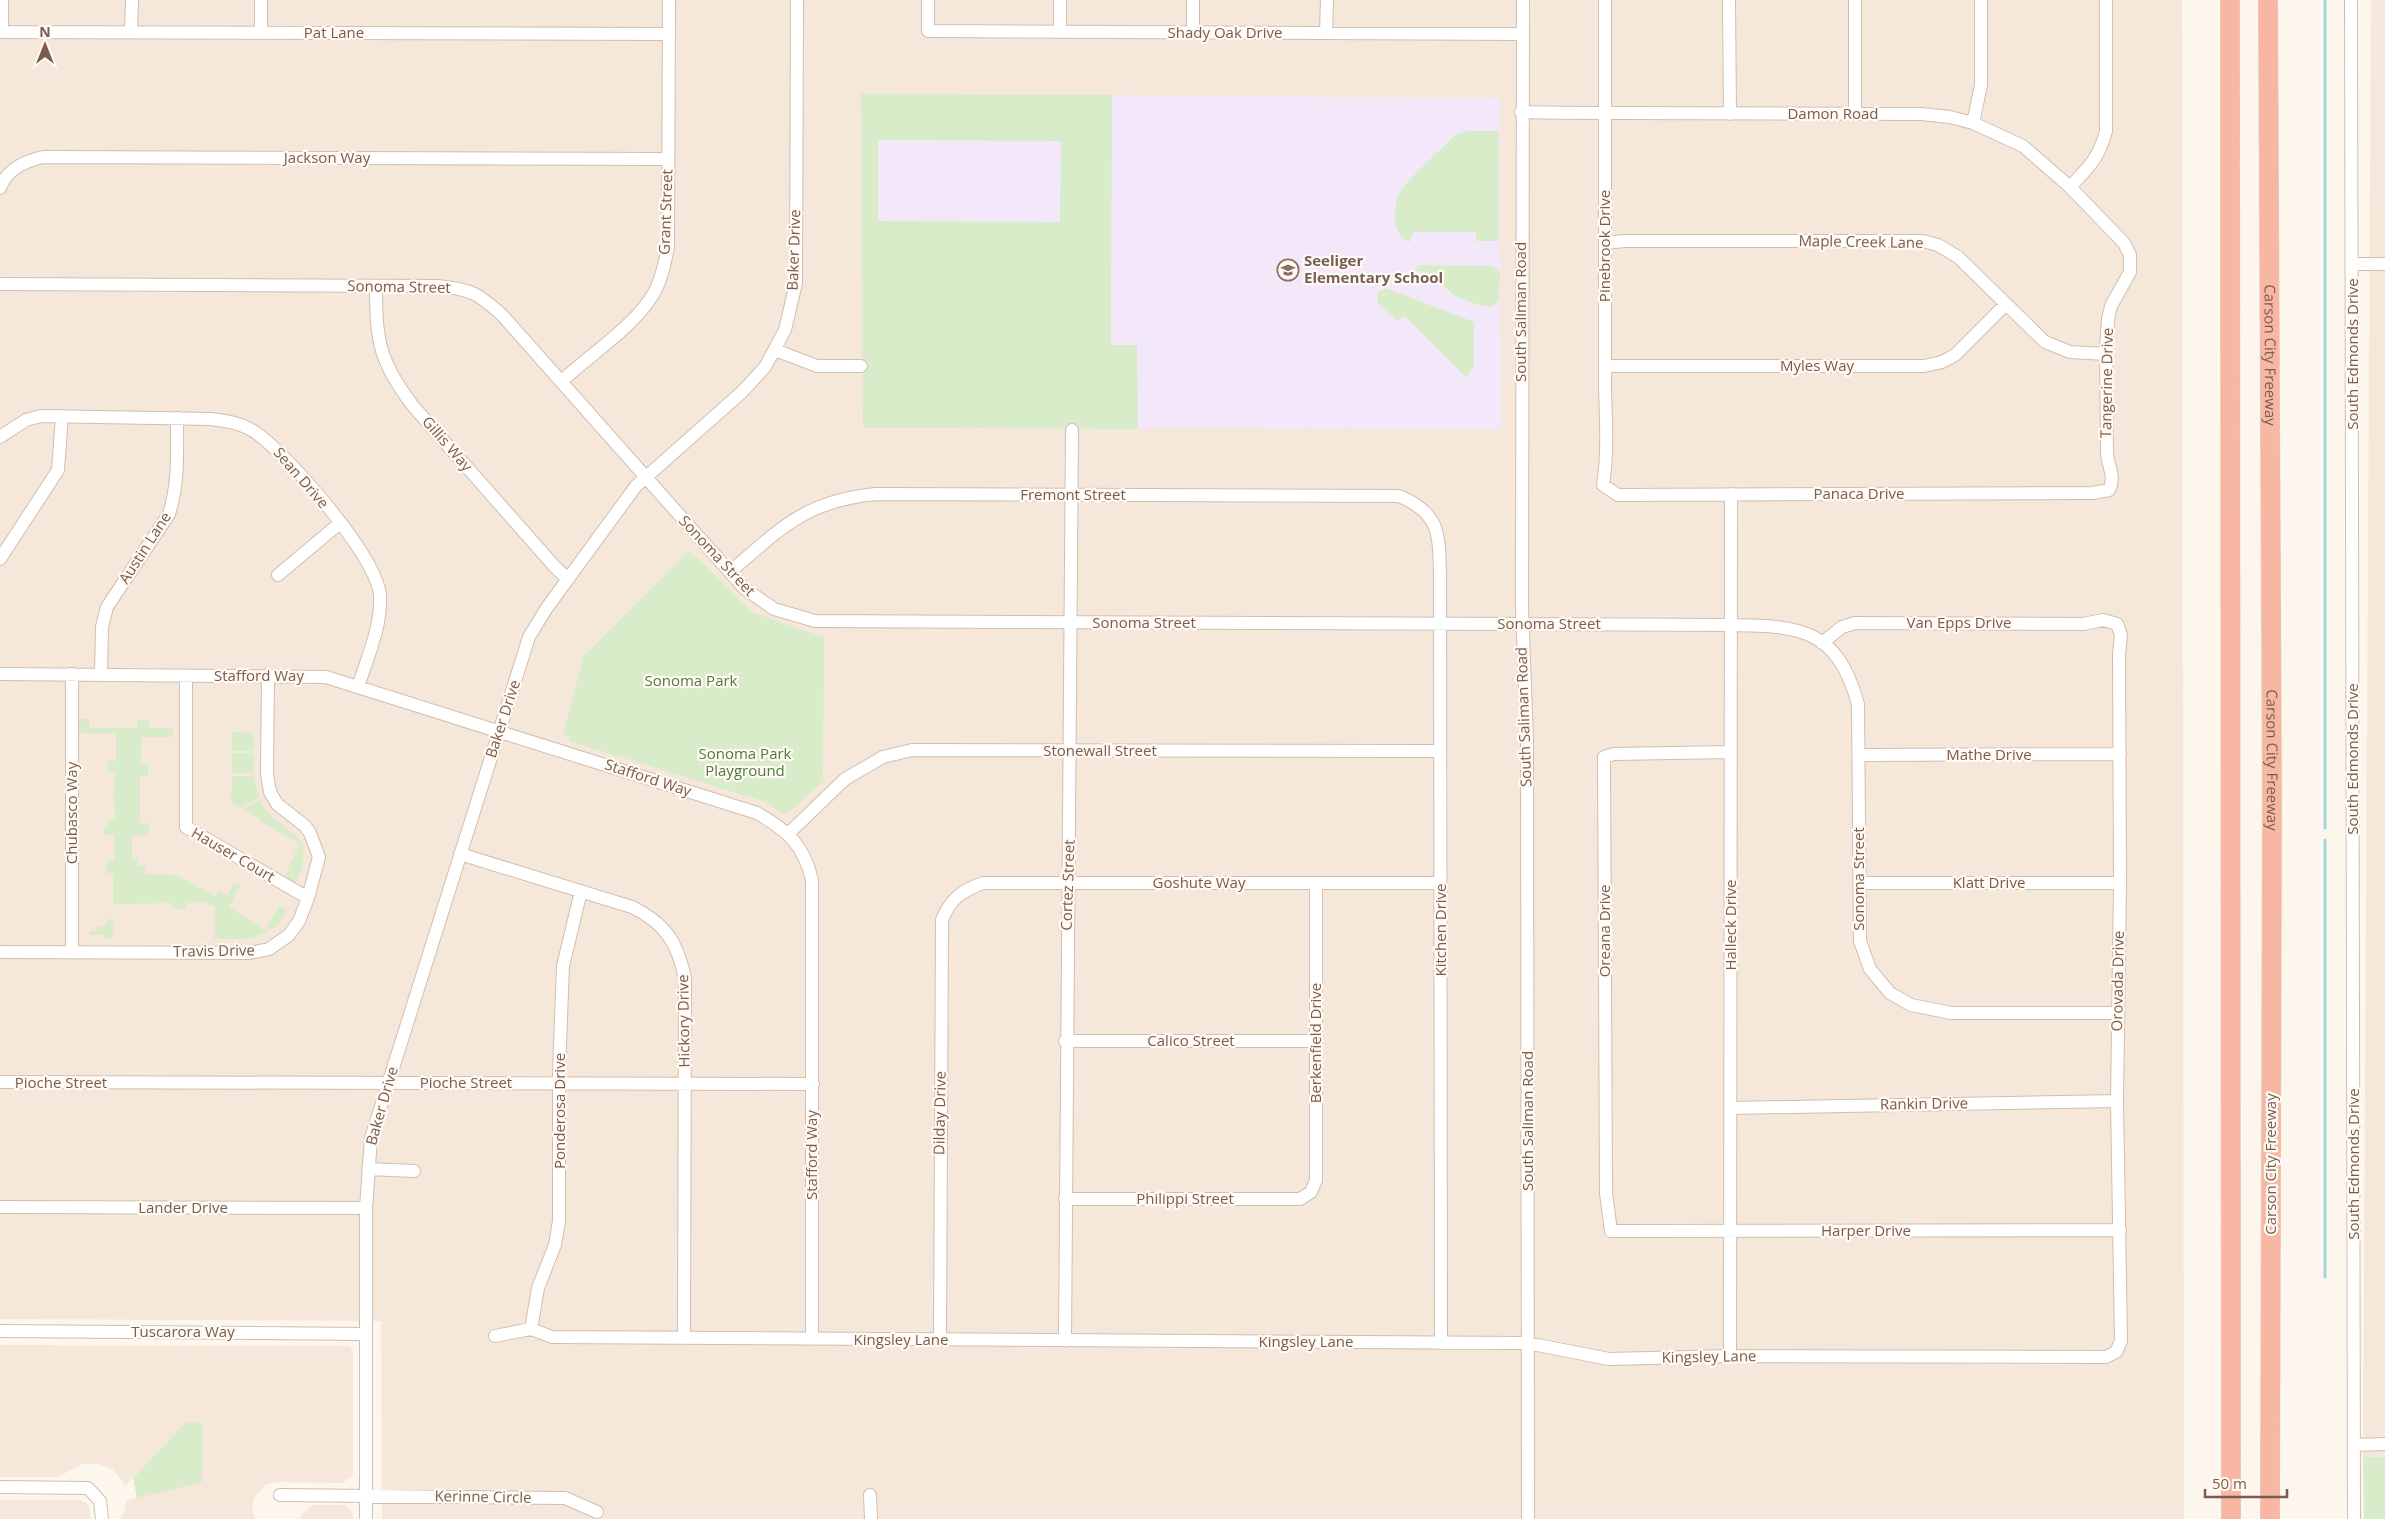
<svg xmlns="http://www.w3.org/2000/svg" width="2385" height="1519" viewBox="0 0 2385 1519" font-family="'Open Sans',sans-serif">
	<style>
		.residential { fill: #f5e8da }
		.education { fill: #f3e8fa }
		.green { fill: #d8ecc9; fill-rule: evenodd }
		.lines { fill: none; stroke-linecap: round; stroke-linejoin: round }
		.stream { stroke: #a5d3da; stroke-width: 3 }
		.minor-casing { stroke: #d1beb0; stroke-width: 14 }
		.highway-casing { stroke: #dad1cd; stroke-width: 20 }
		.minor { stroke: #fff; stroke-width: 12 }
		.highway { stroke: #f7b7a3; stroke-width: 19 }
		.labels { text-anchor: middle; stroke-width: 4.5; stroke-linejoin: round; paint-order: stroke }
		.street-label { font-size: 15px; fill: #7a5c4d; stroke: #fffaf3 }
		.education-label { font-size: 15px; font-weight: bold; fill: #785e54; stroke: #fffaf3; text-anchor: start }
		.park-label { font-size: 15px; fill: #537a41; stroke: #fffaf3 }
	</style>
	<rect width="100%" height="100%" fill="#fdf6ec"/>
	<path class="residential" d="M0,0H2182L2184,1519H382L381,1321L0,1319Z
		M2371,0H2385V1457H2363Z
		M0,1345L350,1346L353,1351V1475L343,1483L275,1482L265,1485L254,1498L252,1508L255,1519H120L124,1513L127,1500L202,1481L186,1422L125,1486L122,1480L112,1469L99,1464H82L60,1476L52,1477H0Z
		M0,1500H81L89,1505L90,1519H0Z
		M313,1505H345L352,1511L353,1519H300L303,1513Z"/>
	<path class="education" d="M861,94L1500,98L1501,429L863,428Z"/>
	<path class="green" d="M861,94L1112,95L1111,345H1137L1138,429L863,428ZM878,140L1061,141L1060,222L878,221Z
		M1466,131H1499V241H1476V232H1413L1410,242C1399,237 1395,230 1395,217C1395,211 1395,204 1397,198C1402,183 1442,149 1455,135Z
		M1418,265L1493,266L1500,273L1499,301L1491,307L1478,305L1455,296L1430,274L1415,270Z
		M1386,288L1474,322V367L1466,377L1405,316L1397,321L1378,303L1377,293Z
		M688,551L694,558L696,556L752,612L824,637L823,776L825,780L785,815L766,802L569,741L570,736L563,734L584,656Z
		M79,719H89V728H137V720H149V728H173V737H141V762L148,763V776H140V823H149V835L132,836V858H137V866H145V874L176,875L216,897L219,891L227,895L233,883L241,884L229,907L269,932L246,939H214L215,907L203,902L186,903V909H173L172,903L113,904V873H106L107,860H114V835H103V829L107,827V820L115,819V803H113L115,773H108V761H116V734L78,733Z
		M232,732L254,733V751H232Z
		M232,753H254V773H232Z
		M232,776H254L259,798L241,808L231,803Z
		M260,800C278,838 323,827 295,884L284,877L300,843L262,823L260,819L244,809Z
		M277,905L287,910L278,924L270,930L267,926L278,908Z
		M108,919H114L113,939H105V935H90V931H97V927H103Z
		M186,1422H202V1482L137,1498L133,1478Z
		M2363,1457H2385V1519H2364Z"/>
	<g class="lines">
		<path class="stream" d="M2325,0V828
			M2325,840V1277"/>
		<g class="minor-casing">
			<path id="minor" d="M2,0V32
				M261,0V32
				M928,0V31L1523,34
				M1060,0V31
				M1193,0V33
				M1523,0L1522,607L1527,740L1528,1519
				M1729,0L1730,114
				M1855,0V114
				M2351,0L2354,1519
				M0,32L669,34
				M131,32L132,0
				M1326,33L1327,0
				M1521,112C1553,113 1585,113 1616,113L1921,114L1950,117L1973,123L2023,146L2070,187L2124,243L2130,255V272L2111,306L2108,319L2106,349L2107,453C2108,468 2116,476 2109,490L2093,493L1618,495L1603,485C1608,453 1606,421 1605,389C1605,344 1605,299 1605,254C1605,212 1605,170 1605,129C1605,86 1605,43 1605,0
				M1973,123L1981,85V0
				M2070,187C2089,167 2099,158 2106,131V0
				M0,188C7,169 25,161 43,157L668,159
				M1605,243L1624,241H1923L1938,245L1958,257L2045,342L2070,352L2106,354
				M2353,264H2385
				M0,284L438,286C471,289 479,294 503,316L744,588L774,609L815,621L1731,625C1800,626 1837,628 1858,704L1860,941L1870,969L1890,993L1911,1005L1951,1013H2118
				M376,286C376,341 379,361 413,406L555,567L568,579
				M775,350L817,366H861
				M1605,366H1924L1942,362L1955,355L2006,304
				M561,382C589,355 637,325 655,291C662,278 665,262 668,247L669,0
				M0,437L26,420L41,416L211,419C227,421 241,423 255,432C288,455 376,555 380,595C382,626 367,658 358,687
				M0,559L58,470L62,416
				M730,572C781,528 805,501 876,494L1399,496C1441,513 1439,536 1440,576L1441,1343
				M278,575L340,523
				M0,674L326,677L757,813C787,830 804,845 812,880V1339
				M101,674L102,627L107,607L169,514C179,483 177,450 177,418
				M186,676V827L308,898
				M1731,752L1614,754L1604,757L1606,1193L1611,1231L2120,1230
				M1859,755L2120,754
				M788,834L845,779L883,757L912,750L1440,751
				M460,854L632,907C666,924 677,942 685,978L684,1338
				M1859,883H2120
				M0,952L250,953L269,949L289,935L299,921L308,898L319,857L310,833L305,826L277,804L270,792L267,774L268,675
				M72,952V674
				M1065,1041H1316
				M0,1082L813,1084
				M1731,1108L2117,1101
				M368,1169L414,1171
				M1065,1199H1300L1311,1192L1316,1180V884
				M0,1207L366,1208
				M531,1329L538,1288L555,1245L559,1221V1071L563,966L581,891
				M0,1331L366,1334
				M495,1336L531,1329L552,1337L1527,1343L1609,1359L1730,1356L2106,1357L2116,1352L2121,1341L2117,1101L2120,883L2119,654L2121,635L2117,624L2103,620L2083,624L1855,623L1842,627L1822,643
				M940,1340L942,920C950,899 963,890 983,883H1440
				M1065,1341C1065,1037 1072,734 1072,430
				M1730,1356L1731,494
				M2354,1445L2385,1444
				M0,1487L88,1488L100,1501L102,1519
				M280,1495L565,1498L597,1512
				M870,1495L871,1519
				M366,1519V1208L371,1138L529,637L546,609L636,486L742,392L765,367L785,330L796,283L797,0"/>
		</g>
		<g class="highway-casing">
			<g id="highway">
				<path d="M2230,0L2231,1519"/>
				<path id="s1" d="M2268,0L2272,804L2270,1519"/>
			</g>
		</g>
		<use href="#minor" class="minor"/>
		<use href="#highway" class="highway"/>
	</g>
	<defs>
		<g id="school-ring" transform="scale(1.125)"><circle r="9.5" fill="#fffaf3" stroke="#8d6e63" stroke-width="1.5"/><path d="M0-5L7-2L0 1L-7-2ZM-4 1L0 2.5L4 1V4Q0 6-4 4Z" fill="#8d6e63"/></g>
	</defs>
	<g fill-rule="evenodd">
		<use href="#school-ring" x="1288" y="270"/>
	</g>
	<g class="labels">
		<g class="street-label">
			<text x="334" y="38">Pat Lane</text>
			<text x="1225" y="38">Shady Oak Drive</text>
			<text x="1833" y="119">Damon Road</text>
			<text x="327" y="163">Jackson Way</text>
			<text transform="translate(666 212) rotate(-88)" y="5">Grant Street</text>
			<text transform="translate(1861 242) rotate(1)" y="5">Maple Creek Lane</text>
			<text transform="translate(1605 246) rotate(-90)" y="5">Pinebrook Drive</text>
			<text transform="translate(794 250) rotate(-88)" y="5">Baker Drive</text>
			<text transform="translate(399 287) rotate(1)" y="5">Sonoma Street</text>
			<text transform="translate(1521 312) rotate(-90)" y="5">South Saliman Road</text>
			<text transform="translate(2353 354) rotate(-90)" y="5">South Edmonds Drive</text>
			<text dy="5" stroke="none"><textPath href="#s1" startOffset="355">Carson City Freeway</textPath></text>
			<text x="1817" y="371">Myles Way</text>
			<text transform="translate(2107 383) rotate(-89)" y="5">Tangerine Drive</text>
			<text transform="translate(447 444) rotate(49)" y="5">Gillis Way</text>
			<text transform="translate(301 478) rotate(49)" y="5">Sean Drive</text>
			<text x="1859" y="499">Panaca Drive</text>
			<text x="1073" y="500">Fremont Street</text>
			<text transform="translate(145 548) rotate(-57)" y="5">Austin Lane</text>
			<text transform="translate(717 556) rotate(47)" y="5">Sonoma Street</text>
			<text x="1144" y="628">Sonoma Street</text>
			<text x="1959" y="628">Van Epps Drive</text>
			<text x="1549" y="629">Sonoma Street</text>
			<text x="259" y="681">Stafford Way</text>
			<text transform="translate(1524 717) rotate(-92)" y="5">South Saliman Road</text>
			<text transform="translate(503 719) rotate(-72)" y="5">Baker Drive</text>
			<text x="1100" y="756">Stonewall Street</text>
			<text x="1989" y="760">Mathe Drive</text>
			<text dy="5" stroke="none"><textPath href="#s1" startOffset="760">Carson City Freeway</textPath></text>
			<text transform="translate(2353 759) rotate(-90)" y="5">South Edmonds Drive</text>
			<text transform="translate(648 778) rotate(18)" y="5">Stafford Way</text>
			<text transform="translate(72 813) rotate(-90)" y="5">Chubasco Way</text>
			<text transform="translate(233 855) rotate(30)" y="5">Hauser Court</text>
			<text transform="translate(1859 879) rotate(-90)" y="5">Sonoma Street</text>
			<text x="1199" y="888">Goshute Way</text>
			<text x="1989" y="888">Klatt Drive</text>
			<text transform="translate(1068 885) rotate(-88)" y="5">Cortez Street</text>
			<text transform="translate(1731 925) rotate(-90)" y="5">Halleck Drive</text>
			<text transform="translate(1441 930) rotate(-90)" y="5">Kitchen Drive</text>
			<text transform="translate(1605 931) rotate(-90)" y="5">Oreana Drive</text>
			<text transform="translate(214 951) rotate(-1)" y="5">Travis Drive</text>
			<text transform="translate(2118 981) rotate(-89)" y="5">Orovada Drive</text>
			<text transform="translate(684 1021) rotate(-91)" y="5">Hickory Drive</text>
			<text x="1191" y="1046">Calico Street</text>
			<text transform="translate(1316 1043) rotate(-90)" y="5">Berkenfield Drive</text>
			<text x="61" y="1088">Pioche Street</text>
			<text x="466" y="1088">Pioche Street</text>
			<text transform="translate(1924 1104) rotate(-1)" y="5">Rankin Drive</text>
			<text transform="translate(382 1106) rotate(-74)" y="5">Baker Drive</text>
			<text transform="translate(560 1111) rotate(-90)" y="5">Ponderosa Drive</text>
			<text transform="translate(940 1113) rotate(-89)" y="5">Dilday Drive</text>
			<text transform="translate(1528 1121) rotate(-90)" y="5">South Saliman Road</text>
			<text transform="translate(812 1155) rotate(-90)" y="5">Stafford Way</text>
			<text transform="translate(2271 1164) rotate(-90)" y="5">Carson City Freeway</text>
			<text transform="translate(2354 1164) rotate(-90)" y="5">South Edmonds Drive</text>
			<text x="1185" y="1204">Philippi Street</text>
			<text x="183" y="1213">Lander Drive</text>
			<text x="1866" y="1236">Harper Drive</text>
			<text x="183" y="1337">Tuscarora Way</text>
			<text x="901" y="1345">Kingsley Lane</text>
			<text x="1306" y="1347">Kingsley Lane</text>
			<text transform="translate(1709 1357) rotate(-1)" y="5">Kingsley Lane</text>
			<text transform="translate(483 1497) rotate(1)" y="5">Kerinne Circle</text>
		</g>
		<g class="education-label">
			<text x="1304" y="266">Seeliger<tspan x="1304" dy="17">Elementary School</tspan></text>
		</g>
		<g class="park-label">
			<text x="691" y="686">Sonoma Park</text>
			<text x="745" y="759">Sonoma Park<tspan x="745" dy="17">Playground</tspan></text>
		</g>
	</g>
	<g transform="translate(45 45)" stroke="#fffaf3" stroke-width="4" paint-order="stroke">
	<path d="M0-4L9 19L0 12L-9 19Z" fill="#7a5c4d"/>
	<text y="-8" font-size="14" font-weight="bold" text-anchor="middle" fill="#7a5c4d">N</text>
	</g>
	<path d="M2205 1489v8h82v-8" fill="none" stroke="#7a5c4d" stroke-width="2.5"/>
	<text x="2212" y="1489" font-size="15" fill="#7a5c4d" stroke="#fffaf3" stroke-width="4" paint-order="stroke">50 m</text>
</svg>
